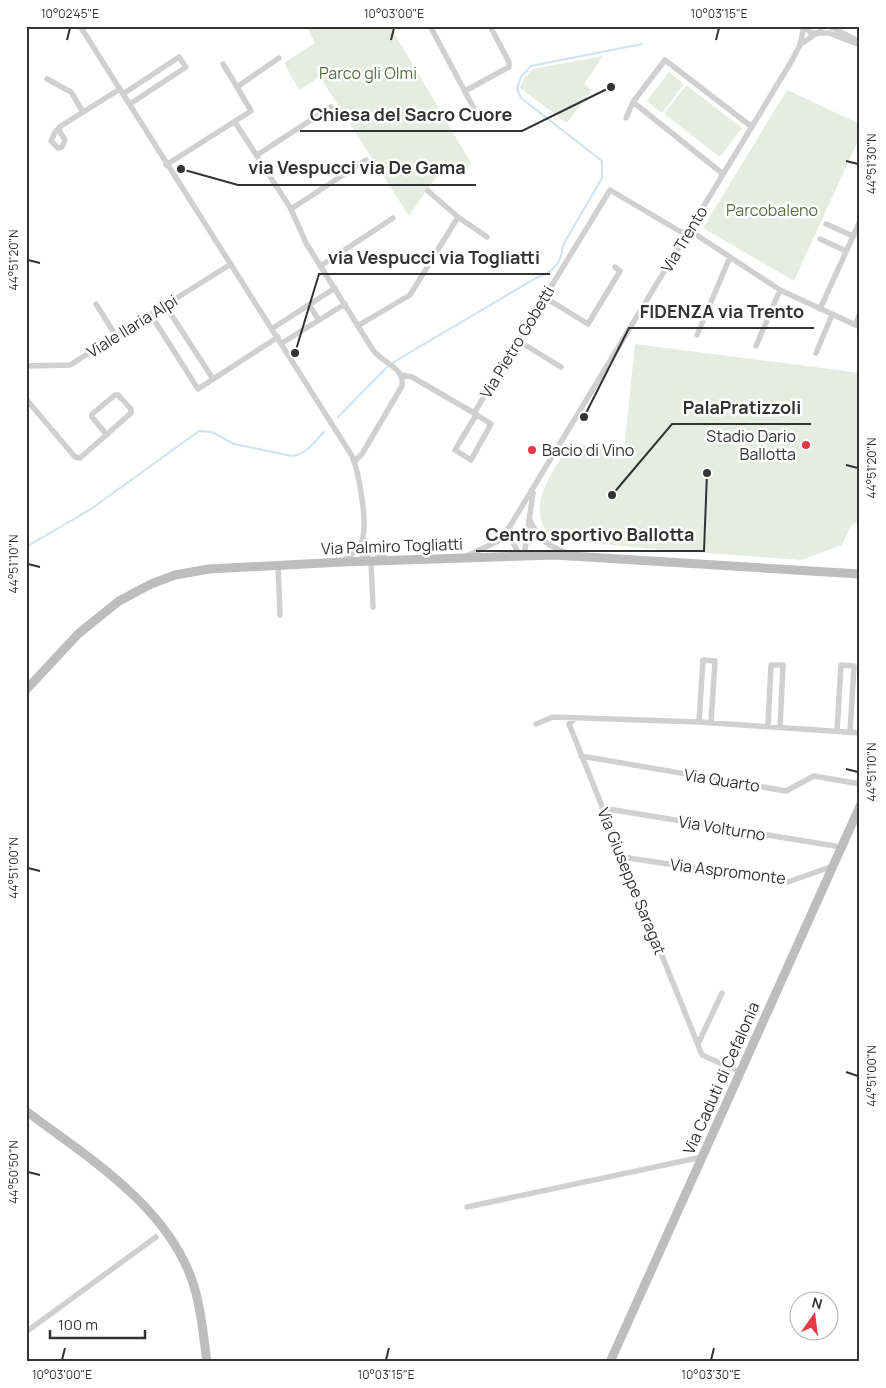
<svg xmlns="http://www.w3.org/2000/svg" width="886" height="1388" viewBox="0 0 886 1388" font-family="Manrope,sans-serif">
	<style>
		.green { fill: #e6ecdf }
		.lines { fill: none; stroke-linecap: round; stroke-linejoin: round }
		.stream { stroke: #cfe2ee; stroke-width: 2 }
		.street { stroke: #d0d0d0; stroke-width: 5.5 }
		.secondary { stroke: #bdbdbd; stroke-width: 9 }
		.ticks { fill: none; stroke: #333; stroke-width: 2 }
		.poi-dot { fill: #e63946; stroke: #fff; stroke-width: 2 }
		.labels { text-anchor: middle; stroke-width: 5; stroke-linejoin: round; paint-order: stroke }
		.park-label { font-size: 16px; fill: #56703f; stroke: #fff }
		.street-label { font-size: 16px; fill: #333; stroke: #fff }
		.poi-label { font-size: 16px; fill: #333; stroke: #fff; text-anchor: end }
		.leader { fill: none; stroke: #333; stroke-width: 2 }
		.callout-dot { fill: #333; stroke: #fff; stroke-width: 2 }
		.callout-label { font-size: 18px; text-anchor: middle; font-weight: bold; fill: #333; stroke: #fff; stroke-width: 5; stroke-linejoin: round; paint-order: stroke }
		.neatline { fill: none; stroke: #333; stroke-width: 2 }
		.ticks-label { font-size: 12px; text-anchor: middle; fill: #333 }
	</style>
	<rect width="100%" height="100%" fill="#fff"/>
	<path class="green" d="M312,26H390L471,163L462,174L448,160L409,216L320,77L299,90L284,63L315,43L308,29Z
		M603,56L584,84L592,90L567,123L520,88L523,79L533,69Z
		M669,72L684,84L662,113L647,101Z
		M686,85L742,128L720,157L664,114Z
		M787,90L860,124V136L794,281L703,228Z
		M635,344L860,373V521L851,525L842,545L802,560L652,549L554,539C521,510 553,473 570,443L624,450Z"/>
	<g class="lines">
		<path class="stream" d="M338,417L386,368L397,360L536,278C552,273 562,263 563,245L602,178V161L521,98L517,89L521,77L531,66L642,44
			M26,547L91,509L199,431L212,432L234,444L292,456C306,455 314,442 324,432"/>
		<path class="street" d="M80,26L352,456C359,472 367,520 363,537C361,548 351,555 343,561
			M430,26L478,116
			M804,26L811,33H829L860,45
			M829,26L860,42
			M801,44L820,31L822,26
			M223,64L237,87
			M47,79L71,92L83,112
			M465,91L509,67V62L490,26
			M123,94L179,57L186,67L130,104
			M626,118L633,102
			M235,122L291,209L306,243L373,350C382,363 405,367 402,386L362,454L354,462
			M58,129L65,140L62,147L58,148L51,141L55,132L61,126L120,89
			M257,155L331,107
			M166,165L251,111L237,87L279,58
			M723,174L633,102L665,60L752,127
			M428,191L458,217L487,237
			M291,209L366,160
			M826,224L853,236
			M689,230L780,290L860,327
			M820,239L846,251
			M322,265L393,218
			M544,297L588,324L620,271L615,267
			M96,304L116,336
			M165,305L213,379
			M309,305L319,320
			M820,309L860,221
			M151,315L198,389L278,337
			M359,325L410,295L458,217
			M855,325L860,314
			M273,328L335,288
			M697,335L730,257
			M517,340L561,367
			M282,343L345,304
			M756,346L780,290
			M816,353L832,315
			M26,366L70,365L231,264
			M402,375L412,377L474,413L610,190L686,235
			M26,399L75,457L80,458L131,413V409L118,395H115L92,414V417L107,435
			M474,413L491,424L471,460L455,450L476,415
			M530,520C538,539 549,547 568,553
			M510,528L509,535L520,556
			M363,538L371,550L387,559
			M358,547L364,561L368,555V547
			M469,555L498,541L510,526L791,62L800,45L804,26
			M524,556L533,493
			M371,561L373,607
			M278,565L280,615
			M574,719L569,724L702,1055L740,1072
			M699,722L703,660L715,661L711,723
			M536,724L553,717L699,722L860,733
			M768,726L771,665H783L780,727
			M837,731L841,665L854,666L850,732
			M581,756L786,791L814,776L860,784
			M602,808L841,847
			M622,857L788,882L833,866
			M698,1044L722,993
			M467,1207L702,1157
			M26,1332L156,1237"/>
		<path class="secondary" d="M26,690L78,634L119,601L151,584L175,575L209,569L342,562L555,555L860,574
			M26,1111C87,1157 165,1204 192,1280C201,1306 203,1334 207,1362
			M610,1362L860,806"/>
	</g>
	<path class="ticks" d="M67,40L70,28M391,40L394,28M716,40L719,28M846,161L858,164M28,260L40,263M846,465L858,468M28,564L40,567M846,769L858,772M28,868L40,871M846,1072L858,1076M28,1172L40,1175M62,1360L65,1348M386,1360L389,1348M711,1360L714,1348"/>
	<g class="poi-dot">
		<circle cx="806" cy="445" r="5"/>
		<circle cx="532" cy="450" r="5"/>
	</g>
	<g class="labels">
		<g class="park-label">
			<text x="368" y="79">Parco gli Olmi</text>
			<text x="772" y="216">Parcobaleno</text>
		</g>
		<g class="street-label">
			<text transform="translate(684 239) rotate(-59)" y="6">Via Trento</text>
			<text transform="translate(132 326) rotate(-32)" y="6">Viale Ilaria Alpi</text>
			<text transform="translate(517 342) rotate(-59)" y="6">Via Pietro Gobetti</text>
			<text transform="translate(392 546) rotate(-2)" y="6">Via Palmiro Togliatti</text>
			<text transform="translate(722 780) rotate(9)" y="6">Via Quarto</text>
			<text transform="translate(722 828) rotate(9)" y="6">Via Volturno</text>
			<text transform="translate(728 871) rotate(7)" y="6">Via Aspromonte</text>
			<text transform="translate(632 881) rotate(68)" y="6">Via Giuseppe Saragat</text>
			<text transform="translate(721 1078) rotate(-66)" y="6">Via Caduti di Cefalonia</text>
		</g>
		<g class="poi-label">
			<text x="796" y="442">Stadio Dario<tspan x="796" dy="18">Ballotta</tspan></text>
			<text x="542" y="456" text-anchor="start">Bacio di Vino</text>
		</g>
	</g>
	<path class="leader" d="M611 87L522 131H300M181 169L238 185H476M295 353L319 274H550M584 417L629 328H814M612 495L672 424H811M707 473L704 551H476"/>
	<g class="callout-dot">
		<circle cx="611" cy="87" r="5"/>
		<circle cx="181" cy="169" r="5"/>
		<circle cx="295" cy="353" r="5"/>
		<circle cx="584" cy="417" r="5"/>
		<circle cx="612" cy="495" r="5"/>
		<circle cx="707" cy="473" r="5"/>
	</g>
	<g class="callout-label">
		<text x="411" y="121">Chiesa del Sacro Cuore</text>
		<text x="357" y="174">via Vespucci via De Gama</text>
		<text x="434" y="264">via Vespucci via Togliatti</text>
		<text x="722" y="318">FIDENZA via Trento</text>
		<text x="742" y="414">PalaPratizzoli</text>
		<text x="590" y="541">Centro sportivo Ballotta</text>
	</g>
	<rect width="886" height="1388" fill="none" stroke="#ffffff" stroke-width="55"/>
	<g transform="translate(814 1316) rotate(14)"><circle r="24" fill="#ffffff" stroke="#adadad"/>
	<path d="M0-4L9 19L0 12L-9 19Z" fill="#e63946"/>
	<text y="-8" font-size="14" font-weight="bold" text-anchor="middle" fill="#333333">N</text>
	</g>
	<path d="M50 1330v8h95v-8" fill="none" stroke="#333333" stroke-width="2.5"/>
	<text x="58" y="1330" font-size="15" fill="#333333" stroke="#ffffff" stroke-width="4" paint-order="stroke">100 m</text>
	<rect x="28" y="28" width="830" height="1332" class="neatline"/>
	<g class="ticks-label">
		<text x="70" y="18">10°02'45"E</text>
		<text x="394" y="18">10°03'00"E</text>
		<text x="719" y="18">10°03'15"E</text>
		<text transform="translate(872 164) rotate(-90)" y="4">44°51'30"N</text>
		<text transform="translate(14 260) rotate(-90)" y="4">44°51'20"N</text>
		<text transform="translate(872 468) rotate(-90)" y="4">44°51'20"N</text>
		<text transform="translate(14 564) rotate(-90)" y="4">44°51'10"N</text>
		<text transform="translate(872 772) rotate(-90)" y="4">44°51'10"N</text>
		<text transform="translate(14 868) rotate(-90)" y="4">44°51'00"N</text>
		<text transform="translate(872 1076) rotate(-90)" y="4">44°51'00"N</text>
		<text transform="translate(14 1172) rotate(-90)" y="4">44°50'50"N</text>
		<text x="62" y="1379">10°03'00"E</text>
		<text x="386" y="1379">10°03'15"E</text>
		<text x="711" y="1379">10°03'30"E</text>
	</g>
</svg>
